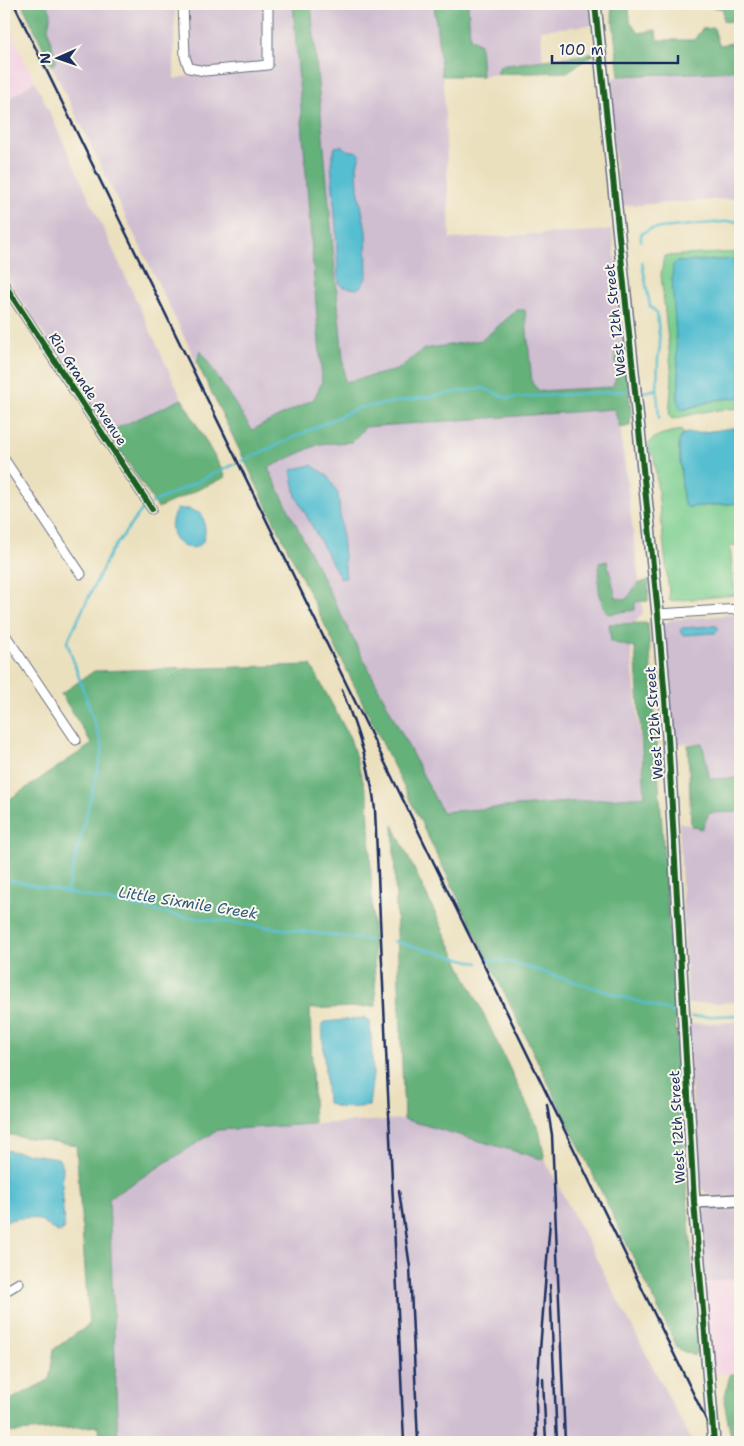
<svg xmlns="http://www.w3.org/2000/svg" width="744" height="1446" viewBox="0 0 744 1446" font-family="'Shantell Sans',sans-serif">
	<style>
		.built { fill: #f2cfe2 }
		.industrial { fill: #cfbdd0; fill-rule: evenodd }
		.green { fill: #7cce90; stroke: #4c7e77 }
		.forest { fill: #65b17a; stroke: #40706c }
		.water { fill: #54bed0; stroke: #387697 }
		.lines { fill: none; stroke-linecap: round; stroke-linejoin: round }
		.stream { stroke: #54bed0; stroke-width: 2.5 }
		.minor-casing { stroke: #646d80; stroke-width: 11 }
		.tertiary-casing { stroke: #646d80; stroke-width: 14 }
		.minor { stroke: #fff; stroke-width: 9 }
		.tertiary { stroke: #fff; stroke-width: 11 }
		.rail { stroke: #1b2f5e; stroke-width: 2.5 }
		.cycleway-casing { stroke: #fbf7ec; stroke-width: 9 }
		.cycleway { stroke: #1b5e20; stroke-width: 6 }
		.labels { text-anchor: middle; stroke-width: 4; stroke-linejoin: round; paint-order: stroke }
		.street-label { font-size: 14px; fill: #1b2f5e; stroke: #fbf7ec }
		.water-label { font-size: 15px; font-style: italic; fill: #2c5a80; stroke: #fbf7ec }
	</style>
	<rect width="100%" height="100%" fill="#fbf7ec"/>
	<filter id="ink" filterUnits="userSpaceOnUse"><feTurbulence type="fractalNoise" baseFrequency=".02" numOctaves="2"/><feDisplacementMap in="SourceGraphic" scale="10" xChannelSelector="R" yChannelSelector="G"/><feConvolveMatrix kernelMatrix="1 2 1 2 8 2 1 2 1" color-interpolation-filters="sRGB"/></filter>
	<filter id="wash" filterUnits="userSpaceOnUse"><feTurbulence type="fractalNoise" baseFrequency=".0096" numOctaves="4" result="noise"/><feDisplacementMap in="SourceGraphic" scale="20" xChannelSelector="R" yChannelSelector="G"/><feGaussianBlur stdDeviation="1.12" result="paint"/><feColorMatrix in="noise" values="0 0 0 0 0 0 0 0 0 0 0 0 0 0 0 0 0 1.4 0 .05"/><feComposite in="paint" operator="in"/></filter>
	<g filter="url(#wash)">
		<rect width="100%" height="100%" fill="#ebe0be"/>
		<path class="built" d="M4,18L35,81L4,102Z
			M740,1278V1374L714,1373L704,1282Z"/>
		<path class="industrial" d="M47,4H175L174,79L193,75L188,4H293L322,382L314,399L252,430L200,350L197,363L52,66L56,60L48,29L51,13Z
			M311,4H434L444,90L450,239L612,230L625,350L615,351L616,378L612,387L539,391L532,383L525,311L517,310L482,340L424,349L397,370L345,383ZM347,150L358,152L360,155L357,165L358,189L366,231L367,275L338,278L336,227Z
			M468,4H589L592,25L541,30L543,61L500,66L497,74L482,76L480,44L470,38Z
			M740,71V198L620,206L607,81L619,76Z
			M35,81L182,399L108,432L4,273V102Z
			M615,409L620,428L643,613L629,629L645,796L442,813L343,619L268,467L319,444L352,442L365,427Z
			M740,614V778L710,779L702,743L673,744L663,627L665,623L671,620Z
			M740,812V1002L688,1004L679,822L702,829L709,813Z
			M740,1022V1195L714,1196L706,1193L700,1186L696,1172L688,1024Z
			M404,1119L545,1160L692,1442H118L109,1198L218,1130Z
			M740,1206V1278L704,1282L700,1217L704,1211L715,1207Z"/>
		<path class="green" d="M740,252V259L676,262L679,383L677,397L684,410L715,400L740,397V408L708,411L672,419L669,416L672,377L661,275L664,256Z
			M681,430L683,434L679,441V447L683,499L687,507L740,503V545L730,546L735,595L670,601L654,457L647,450C649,434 668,433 681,430Z"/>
		<path class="forest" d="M22,4H47L51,13L48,29L56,61L52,66Z
			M293,4H311L345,382L397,370L424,349L482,340L517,310H525L532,383L539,391L612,387L616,378L615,351L625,350L631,412L630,426L620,428L614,409L365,427L352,442L319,444L268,468L343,619L442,812L645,796L635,648L611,642L609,624L648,623L698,1351L694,1356L678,1349L197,363L200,350L252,430L314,399L322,382Z
			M434,4H468L470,38L480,44L482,76H442Z
			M611,4H629L630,21L639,33L656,30L657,40H694L702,29L714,28L719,45L740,42V71L619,76Z
			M707,4H740V32L739,24L723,21V9L707,6Z
			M596,53L567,72L497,74L500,66Z
			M182,399L226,477L158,508L108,432Z
			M607,561L616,598L627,599L637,584L649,580L648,601L635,602V610L608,614C596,597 599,582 599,563Z
			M311,665L350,738L368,798L376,1006L310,1009L314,1124L218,1130L109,1198L118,1442H100L99,1426L4,1433V1403L49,1380L54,1349L89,1325L76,1145L4,1134V803L92,744L61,694L94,671Z
			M702,743L710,779L740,778V812L709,813L702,829L691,826L688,745Z
			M393,825L539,1130L545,1160L404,1119Z
			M730,1374H740V1442H732L724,1401Z"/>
		<path class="water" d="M342,146L347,150L358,152L360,155L357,165L358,189L366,231L367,275L362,286L356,289L345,287L340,285L338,278L336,227L331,163L335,147Z
			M740,259V397L715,400L681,410C676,402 678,392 679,383L672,278L673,265L676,262Z
			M740,427V503L687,507L685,505L683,499L679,447V441L683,434L689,433H697Z
			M311,465L328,476L338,494L346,578H340L296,496L291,470Z
			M177,509H189L202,514C220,570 152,548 177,509Z
			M710,626H717L719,630L716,633L684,635L681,633L680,630L682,628Z
			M364,1018L370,1021L373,1074L369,1106C357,1107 337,1111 327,1102L322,1024L324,1022Z
			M4,1150L58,1158L63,1166L62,1192L64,1229L60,1232C52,1231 47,1224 39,1220C29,1216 14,1218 4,1222Z"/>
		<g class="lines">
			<path class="stream" d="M641,241V234L650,229L734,221L740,222
				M642,262L650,306L657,313L660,345L658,359L657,389L644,392
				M657,389L659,419
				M242,461L358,408L483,388L507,398L627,391
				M152,503L235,464
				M4,879L180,916L369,940
				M67,892L103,748L67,642L110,553L144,507
				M393,941L478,963
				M486,960L511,962L675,1013
				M691,1017L740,1015"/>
		</g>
	</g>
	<g filter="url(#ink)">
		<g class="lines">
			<g class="minor-casing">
				<path id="minor" d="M183,4L185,57L189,68L205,71L268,65V10L265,4
					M4,284L152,509
					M4,459L81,574
					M658,614L740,609
					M4,633L76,740
					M4,1292L19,1283"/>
			</g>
			<g class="tertiary-casing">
				<path id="tertiary" d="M595,4L658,614L668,736L694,1202L714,1442
					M694,1202L740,1200"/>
			</g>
			<use href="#minor" class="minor"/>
			<use href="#tertiary" class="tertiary"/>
			<path class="rail" d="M14,4L717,1442
				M342,690C357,729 371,769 375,810L404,1442
				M547,1105L552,1135L565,1442
				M399,1191L410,1267L418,1442
				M550,1285L557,1442
				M543,1379L546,1442
				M537,1442L536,1402L550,1221"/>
			<g class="cycleway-casing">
				<path id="cycleway" d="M595,4L658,614L668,736L694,1202L714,1442
					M4,284L152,509"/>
			</g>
			<use href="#cycleway" class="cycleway"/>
		</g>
	</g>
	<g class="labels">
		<g class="street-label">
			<text transform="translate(615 320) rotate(-96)" y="5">West 12th Street</text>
			<text transform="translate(88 389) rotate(57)" y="5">Rio Grande Avenue</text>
			<text transform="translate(654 723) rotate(-94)" y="5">West 12th Street</text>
			<text transform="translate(677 1127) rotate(-93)" y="5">West 12th Street</text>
		</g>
		<g class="water-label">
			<text transform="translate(188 903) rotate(9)" y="5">Little Sixmile Creek</text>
		</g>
	</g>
	<rect width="744" height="1446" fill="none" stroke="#fbf7ec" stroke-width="20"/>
	<g transform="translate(58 58) rotate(268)" stroke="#fbf7ec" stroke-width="4" paint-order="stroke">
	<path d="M0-4L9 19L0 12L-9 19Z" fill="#1b2f5e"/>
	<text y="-8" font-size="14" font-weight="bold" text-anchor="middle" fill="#1b2f5e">N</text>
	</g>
	<path d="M552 55v8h126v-8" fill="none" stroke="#1b2f5e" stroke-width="2.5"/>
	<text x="559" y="55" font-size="15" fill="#1b2f5e" stroke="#fbf7ec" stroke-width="4" paint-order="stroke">100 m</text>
</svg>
